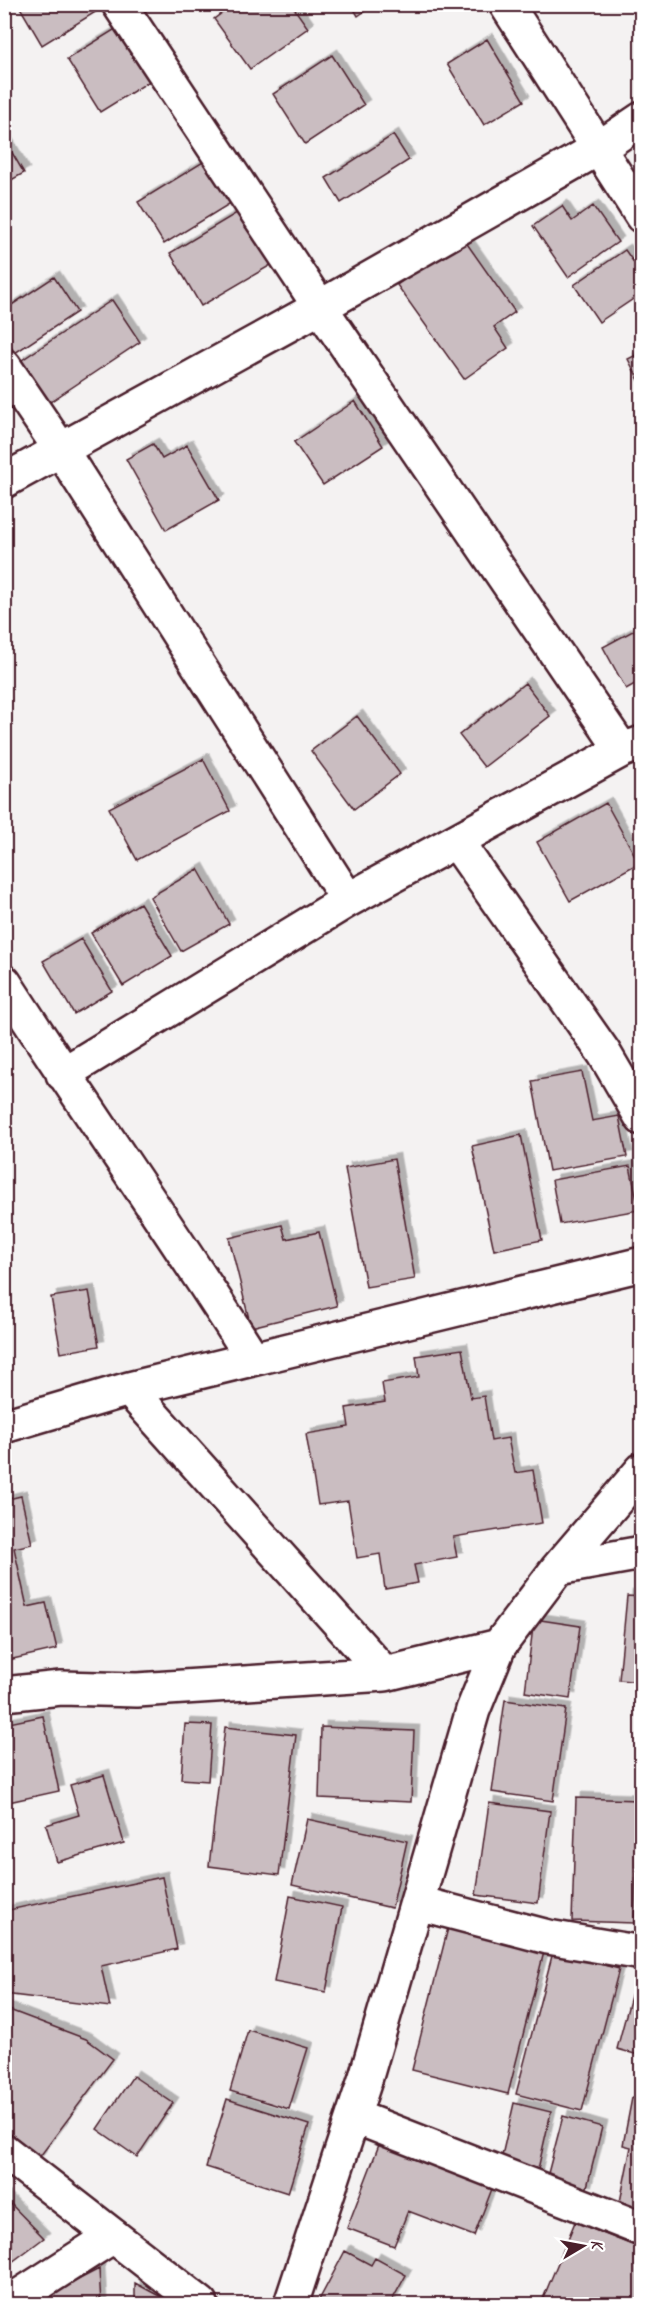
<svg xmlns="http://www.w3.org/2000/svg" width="646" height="2309" viewBox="0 0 646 2309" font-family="Caveat,sans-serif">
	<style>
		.building { fill: #cabdc1; stroke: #4a1f2b; stroke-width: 1.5; filter: url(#shadow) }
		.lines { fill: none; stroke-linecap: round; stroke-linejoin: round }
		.street-casing { stroke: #4a1f2b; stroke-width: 38 }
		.secondary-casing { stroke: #4a1f2b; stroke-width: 38 }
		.street { stroke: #fff; stroke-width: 33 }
		.secondary { stroke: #fff; stroke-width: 33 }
	</style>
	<defs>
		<filter id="shadow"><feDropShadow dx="5.5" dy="-5.5" stdDeviation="0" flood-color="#0004"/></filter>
	</defs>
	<rect width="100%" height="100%" fill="#f4f2f2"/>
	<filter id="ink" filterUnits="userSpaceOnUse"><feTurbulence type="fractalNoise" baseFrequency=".0167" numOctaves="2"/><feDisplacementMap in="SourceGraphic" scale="12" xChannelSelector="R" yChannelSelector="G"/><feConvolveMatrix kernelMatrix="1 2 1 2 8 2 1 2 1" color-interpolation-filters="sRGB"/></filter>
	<g filter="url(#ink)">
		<path class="building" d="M18,4H100L102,8L42,45Z
			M234,4H291L308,28L250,69L214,19Z
			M351,4H375L358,16Z
			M117,28L150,81L100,112L67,59Z
			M487,39L524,101L484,125L447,64Z
			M332,55L364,105L305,144L273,94Z
			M393,135L409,160L341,203L326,178Z
			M4,139L24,173L4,184Z
			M208,159L234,201L164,244L138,202Z
			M562,206L572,221L593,206L618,242L568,277L533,226Z
			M240,211L271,265L201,306L170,253Z
			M463,238L515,312L494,327L508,348L464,379L397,285Z
			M625,250L642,274V293L599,322L574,285Z
			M54,277L77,312L15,353L4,337V310Z
			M112,300L140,342L47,404L19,362Z
			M642,352V386L628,359Z
			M355,401L383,446L323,485L294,442Z
			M153,444L162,459L187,445L219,500L166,530L126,459Z
			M642,626V680L626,689L603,647Z
			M525,683L550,716L484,767L459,735Z
			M357,716L400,774L354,809L311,751Z
			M203,759L230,811L137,860L109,808Z
			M606,803L639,863L570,901L537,842Z
			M198,869L229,924L181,951L150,897Z
			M140,903L172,956L123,986L91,933Z
			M81,939L112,991L74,1014L43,961Z
			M582,1072L592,1121L619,1116L627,1157L549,1171L532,1081Z
			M521,1135L542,1240L494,1250L472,1146Z
			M394,1159L415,1279L366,1287L345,1168Z
			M630,1166L639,1210L560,1224L552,1180Z
			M282,1225L286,1239L319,1232L337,1306L251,1327L229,1238Z
			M89,1291L99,1346L61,1353L51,1297Z
			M462,1349L471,1398L484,1396L491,1441L508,1438L515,1473L533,1470L542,1523L453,1537L457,1557L414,1565L418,1583L385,1589L380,1554L357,1558L348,1501L318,1505L306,1434L349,1427L346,1408L385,1402L382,1383L419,1377L416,1356Z
			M21,1496L32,1544L14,1548L27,1607L46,1603L57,1649L4,1661V1500Z
			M627,1596L642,1597V1682L619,1680Z
			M534,1619L580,1626L570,1699L525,1692Z
			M505,1700L566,1709L553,1801L492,1792Z
			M43,1716L59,1791L4,1803V1724Z
			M185,1724L212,1725L208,1781L181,1779Z
			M225,1727L296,1735L279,1875L209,1866Z
			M321,1727L414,1731L411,1802L319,1798Z
			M104,1775L124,1843L57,1862L46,1825L79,1815L70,1785Z
			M576,1798L638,1800L634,1923L572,1921Z
			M489,1803L550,1811L538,1903L476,1895Z
			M307,1819L407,1841L392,1908L292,1885Z
			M162,1877L177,1949L101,1966L110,2007L4,1994V1911Z
			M290,1896L342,1907L326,1992L274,1982Z
			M449,1924L545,1948L508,2094L412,2070Z
			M553,1952L619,1969L582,2111L516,2094Z
			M640,1962L642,1963V2056L617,2049Z
			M4,2008L86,2039L113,2059L35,2163L4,2140Z
			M248,2030L308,2048L289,2109L230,2091Z
			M133,2076L173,2103L137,2157L97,2129Z
			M632,2098L642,2100V2216L618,2212L631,2147L623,2145Z
			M227,2099L309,2125L288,2193L206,2167Z
			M514,2103L551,2112L536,2178L499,2169Z
			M563,2116L602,2127L586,2191L546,2181Z
			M382,2137L495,2181L474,2236L408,2211L394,2246L347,2228Z
			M4,2197L44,2238L4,2268Z
			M575,2222L642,2249L641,2304H605L591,2299L588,2304H551L542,2301Z
			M345,2251L371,2265L375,2258L406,2275L390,2304H317Z
			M99,2269L101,2304H32Z
			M135,2283L174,2304H135Z"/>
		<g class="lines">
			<g class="street-casing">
				<path id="street" d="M119,4L320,307L622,750
					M506,4L642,216
					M4,366L61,450L348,900
					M4,481L320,307L599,148L642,119
					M456,841L604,1053L642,1118
					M4,982C85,1108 172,1231 252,1357
					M63,1074L348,900L622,750L642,743
					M129,1389L385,1674
					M4,1426L129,1389L642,1264
					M558,1568L642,1553
					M4,1694L61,1688L137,1690L385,1674L499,1646
					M418,1903L548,1937L642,1953
					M353,2116L642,2229
					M7,2304L113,2236
					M291,2304L366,2077L473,1710L499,1646L558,1568L642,1470"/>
			</g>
			<g class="secondary-casing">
				<path id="secondary" d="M4,2151L201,2304"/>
			</g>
			<use href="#street" class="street"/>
			<use href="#secondary" class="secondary"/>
		</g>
	</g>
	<rect width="646" height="2309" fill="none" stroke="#fff" stroke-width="24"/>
	<rect x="12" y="12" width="622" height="2285" fill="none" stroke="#4a1f2b" stroke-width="2" filter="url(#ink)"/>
	<g transform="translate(583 2246) rotate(80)" stroke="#ffffff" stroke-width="4.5" paint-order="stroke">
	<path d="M0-4.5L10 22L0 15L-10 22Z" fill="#4a1f2b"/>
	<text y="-9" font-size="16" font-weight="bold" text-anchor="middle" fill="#4a1f2b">K</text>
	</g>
</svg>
